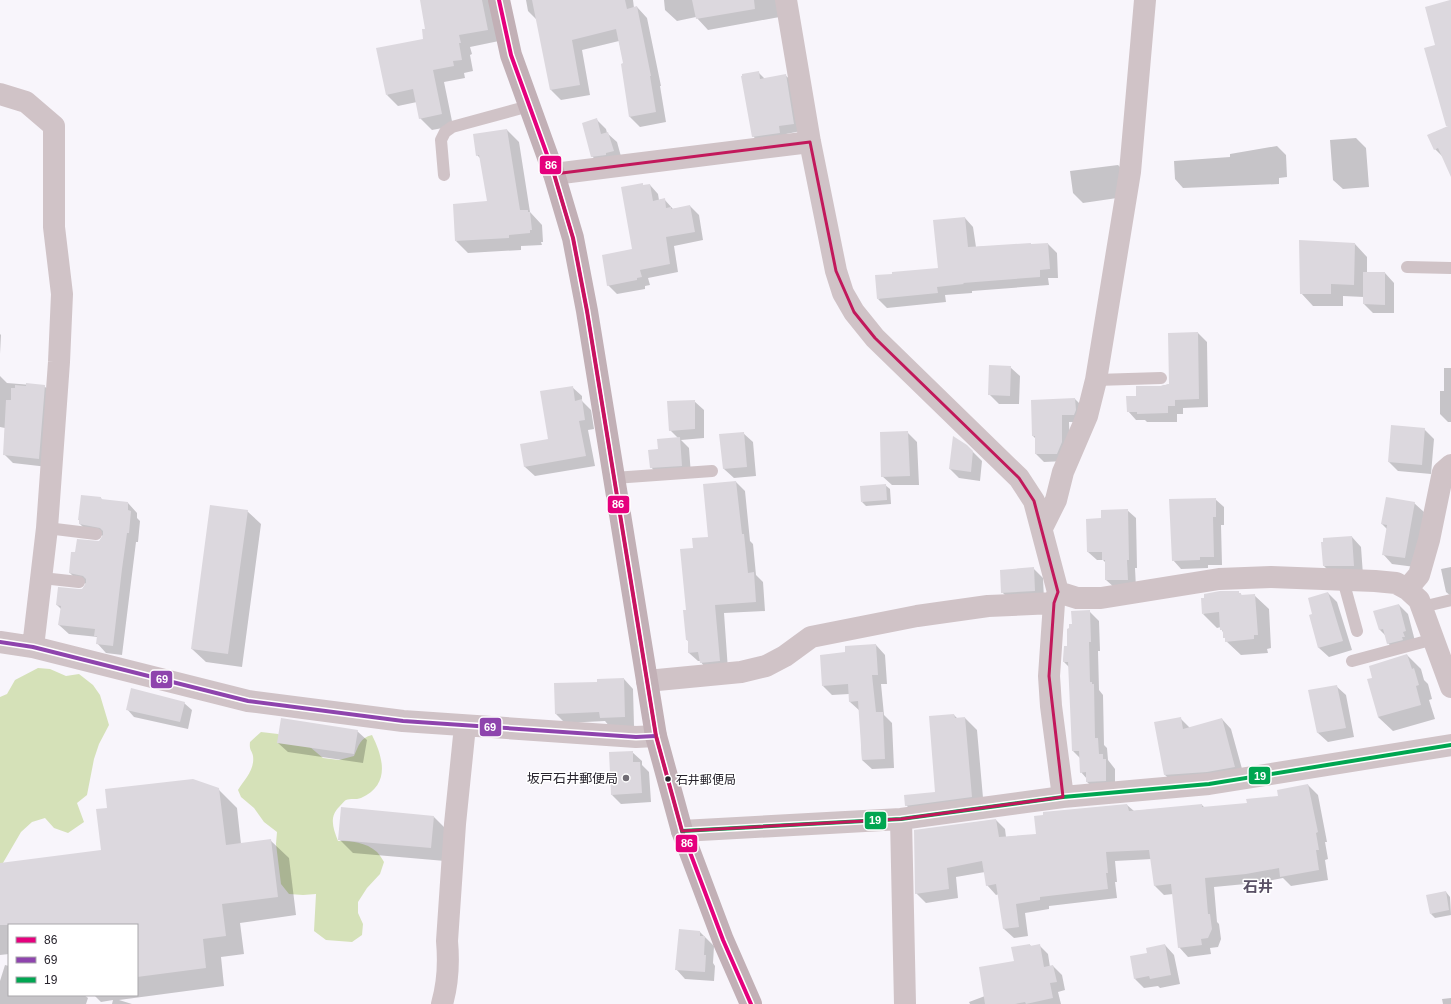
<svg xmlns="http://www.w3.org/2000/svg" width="1451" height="1004" viewBox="0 0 1451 1004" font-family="Arial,'Noto Sans JP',sans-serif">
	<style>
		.green { fill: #d5e1b8 }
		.shadow { fill: #0003 }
		.building { fill: #dcd8de }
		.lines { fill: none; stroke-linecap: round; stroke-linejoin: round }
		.service { stroke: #d0c3c7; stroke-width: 12 }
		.minor { stroke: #d0c3c7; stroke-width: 22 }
		.primary { stroke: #c2b0b6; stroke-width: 22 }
		.bus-1-casing { stroke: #fff; stroke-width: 7 }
		.bus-2-casing { stroke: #fff; stroke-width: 7 }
		.bus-3-casing { stroke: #fff; stroke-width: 7 }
		.bus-1 { stroke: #e5007d; stroke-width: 4 }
		.bus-2 { stroke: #8e44ad; stroke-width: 4 }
		.bus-3 { stroke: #00a651; stroke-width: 4 }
		.marked { fill: none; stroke: #c2185b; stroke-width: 3; stroke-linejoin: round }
		.poi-dot { fill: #706c74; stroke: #fff; stroke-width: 1.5 }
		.bus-dot { fill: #27232c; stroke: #fff; stroke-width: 1.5 }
		.labels { text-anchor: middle; stroke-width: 3; stroke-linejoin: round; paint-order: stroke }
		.bus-label { font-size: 12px; fill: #27232c; stroke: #fff; text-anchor: start }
		.poi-label { font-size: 13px; fill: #27232c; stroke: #fff; text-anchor: end }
		.quarter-label { font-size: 15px; font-weight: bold; fill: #595065; stroke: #fff }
		.line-badge { stroke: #fff; stroke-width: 1.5 }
		.badge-label { font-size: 11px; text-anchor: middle; font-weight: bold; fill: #fff }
	</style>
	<rect width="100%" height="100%" fill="#f8f5fb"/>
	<path class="green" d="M38,668L50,669L66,676L79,674L93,685L100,695L109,725L99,744L94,759L87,795L77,803L84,822L68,833L54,828L45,818L32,822L21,832L0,868V697L7,694L15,680Z
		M261,732L278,734L293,744L310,747L323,758L339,760L354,756C359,745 360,738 372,735C384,759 390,785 361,798C356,800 350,798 346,800C344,801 341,805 339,807C329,817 333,828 338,841C351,841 366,842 377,852C380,855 382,859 384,862L380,874L367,888L358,902V913L363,924L362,935L352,942L326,940L314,931L316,894L303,895L289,894L281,884L276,844L277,832L264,822L254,808L241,797L238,790C244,780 255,770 253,756C252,750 249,751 250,742Z"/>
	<path class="shadow" d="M421,0H490L499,41L470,47L472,54L470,55L473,71L464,73L465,78L444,82L453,126L432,130L420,118L417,102L398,106L387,95L425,40L426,29Z
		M526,0H633L634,8L637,7L647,18L661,86H660L666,122L640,127L630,117L624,64L619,41L582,50L590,95L561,100L551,90L537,20L528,11Z
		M664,0H785V16L708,30L696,17L677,21L665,10Z
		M1451,3V174L1444,158L1435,149L1451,125L1436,46Z
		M758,72L765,79L785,75L793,82L801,131L786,134L787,140L760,144L753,136Z
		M597,120L606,129L607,133L617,142L622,160L601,166L592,156Z
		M507,130L519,142L530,212L542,225L543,242H541L542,245L521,246V250L468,253L456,241L488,202L481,159L477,155Z
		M1356,138L1366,148L1369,187L1343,189L1333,180L1330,140Z
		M1277,146L1286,155L1287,177L1279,178V184L1183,188L1175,179L1174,161L1230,157V154Z
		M1118,165L1127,174L1124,197L1083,203L1073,193L1070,171Z
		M650,185L658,194L659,200L664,199L673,209L690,206L699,215L703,240L674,246L678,272L648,278L650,285L645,286V289L617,294L608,285L633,250L644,186Z
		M965,218L973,227L976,247L1031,244L1032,245L1048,244L1057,253L1058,278H1048L1049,285L972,291V293L945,295L946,302L887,308L878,299L940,268Z
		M1355,244L1367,257V273H1385L1394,283V313H1373L1364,304V297L1343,296V306H1313L1301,293Z
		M1198,333L1207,342L1208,407L1183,408V414H1177V422H1147L1145,420H1136L1128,411L1137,397L1161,386L1170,384Z
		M0,334L1,335L0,354Z
		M1010,367L1020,376L1019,404H999L989,394Z
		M1444,368H1451V422H1448L1440,414V391H1444Z
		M0,376L7,383L44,386L53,394L48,467L13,463L4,454L5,428L0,427Z
		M572,387L582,396V401L591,410L594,429L588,430L595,466L535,476L525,467L521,445L549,440Z
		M1075,399L1083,407L1082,422H1069L1070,450L1065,461L1044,462L1036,454V439L1033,436Z
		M694,401L704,410V438L681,440L689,448L691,475L660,477L651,467L659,450L678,438L670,430Z
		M1424,429L1434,439L1431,474L1398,471L1389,462Z
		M907,432L917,442L919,485H892L882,476Z
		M743,433L753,442L756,476L734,478L724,469L721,435Z
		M966,445L982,461L980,481L959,478L950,469Z
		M736,482L745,491L750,541L753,544L756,575L763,582L765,611L724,613L728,670L709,672L700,661H698L689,653V642L687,640V611L694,549L710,538Z
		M885,485L890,489L891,504L866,506L862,502Z
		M101,498L103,501L128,503L137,513V518L140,521L138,542H136L122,655L106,653L97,643L98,637L69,634L59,625L61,609L57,605L83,590L87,584L79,582L70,573L76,554L99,542L104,536L89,533L80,524V521L79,520Z
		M1215,499L1224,507V525H1221L1222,565H1208V568L1181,569L1173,560Z
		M1414,503L1424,512L1415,567L1392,564L1383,554L1387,529L1382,524Z
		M1127,510L1136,518L1137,568H1135L1136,588H1115L1106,580V563L1103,560H1097L1088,552L1102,519Z
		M247,511L261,524L242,667L206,662L192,649Z
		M1352,537L1361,547L1363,575H1333L1324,566L1322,543Z
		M1451,567V596L1446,592L1441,569Z
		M1033,568L1043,578L1044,600L1012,602L1002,592Z
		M1238,592L1243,596L1254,595L1269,609L1271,648L1267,649L1268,653L1241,655L1226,641L1221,627L1217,628L1203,614Z
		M1328,593L1337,602L1352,650L1329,657L1319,648L1310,616L1314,615Z
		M1399,605L1408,614L1415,641L1397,653L1388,643L1386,636L1380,630L1375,612Z
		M1090,612L1099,621L1100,651H1098L1099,690L1103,695L1104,745L1107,748L1108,760L1115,769V790L1097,791L1087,782V779L1081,772L1080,758L1073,751L1070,668L1064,662L1073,625Z
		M876,645L885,655L887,684H881L884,715L892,723L894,768L872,769L862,760L860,711L850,702L849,694L832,695L823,686L846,653Z
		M1407,655L1421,669L1424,680L1428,684L1432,699L1429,700L1435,719L1393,731L1378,717Z
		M624,679L633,689L634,726L610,727L605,721L565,723L556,714L598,683Z
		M1336,686L1346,695L1354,737L1328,742L1318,733L1310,691Z
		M184,703L192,710L188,729L134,717L127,709Z
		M954,715L957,718H965L977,730L984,809L919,818L906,805L936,793Z
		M1180,718L1190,728L1222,719L1231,729L1244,776L1175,784L1165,775L1155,723Z
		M357,731L367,740L363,763L288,752L278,743Z
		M632,752L642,761V765L649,772L651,802L621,804L612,795L610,753Z
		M1308,785L1318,795L1327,842H1325L1328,859L1325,860L1328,880L1291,886L1283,878L1256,883L1214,887L1217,922L1219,924L1221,939L1218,947L1210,948L1211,954L1188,957L1179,947L1173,894L1164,895L1155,886L1152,859L1115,861L1117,882H1115L1117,898L1049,906V909L1025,913L1028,936L1014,938L1004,929L999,894L996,895L987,885L985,872L956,877L958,898L926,903L916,893L996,820L1005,829L1006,837L1037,835L1127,805L1134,811L1202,805L1205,808L1248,804L1279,797Z
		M218,789L237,808L241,844L270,840L289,858L296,915L240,923L244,954L221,957L224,986L119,1000L132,1004H112L113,1000L101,1002L94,995H137V925H9V954L0,955V864L102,851Z
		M434,817L448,831L445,861L353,853L339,839Z
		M1446,892L1450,897L1451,915L1435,918L1431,914Z
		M700,932L714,946L713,963L715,966L714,981L685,979L676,969Z
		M1030,945L1032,947L1039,945L1048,954L1050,967L1053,966L1062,975L1065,990L1058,992L1061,1004H970L969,1002L985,996Z
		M1165,945L1174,955L1180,984L1160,988L1158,986L1144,988L1135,979L1148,954Z
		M5,965L9,966V995H84L88,998L86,1004H0V981Z
		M1451,998V1004H1443L1442,999Z"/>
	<path class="building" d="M420,0H482L488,30L459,35L461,43H459L462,60L453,61L454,66L433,70L442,114L419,119L413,89L386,95L376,48L423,39L422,29H425Z
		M532,0H625L627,9L637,6L651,76H650L656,112L629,117L621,64L623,63L616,29L572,40L580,85L550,90Z
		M692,0H754L755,9L696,19Z
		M1450,0H1451V177L1438,148L1434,150L1427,135L1448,126H1446L1424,48L1435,45L1425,7Z
		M759,71L760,79L786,74L794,124L779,126L780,133L752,137L741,76H742V74Z
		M597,118L601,134L608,132L614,151L606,153V155L591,157L582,123Z
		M507,129L520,210H528V212H530L532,230H530V233L509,235V238L455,241L453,204L487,201L479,155L476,156L473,134Z
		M643,183V185L650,184L653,201L665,198L666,208L671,207V209L690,205L695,232L666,237L670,264L640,270L642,277L637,278V280L607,286L602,255L632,249L621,187Z
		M965,217L968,247L1031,243V244L1048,243L1050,269L1040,270V277L963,283L964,284L937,287L938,293L877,299L875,275L892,274V272L938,268L933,220Z
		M1299,240L1355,243L1354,285L1331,284V294H1300Z
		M1363,272H1385V305L1363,304Z
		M1198,332L1199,399L1175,400V406H1168V413L1137,414V412H1127L1126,396H1136V386H1161L1169,384L1168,333Z
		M989,365L1011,366L1010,396L988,395Z
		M26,383L45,385L39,459L3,455L6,400H11V388H15V385L26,386Z
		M573,386L575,401L582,399L585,420L579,421L586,456L524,467L520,444L548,439L540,391Z
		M1075,398L1076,410L1074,415H1062V442L1057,454H1035V436H1032L1031,400Z
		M695,400V429L669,431L667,401Z
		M1391,425L1425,428L1422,465L1388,462Z
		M908,431L910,476L881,477L880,432Z
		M744,432L747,467L723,469L719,434Z
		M953,436L967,445L973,451L971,472L949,469Z
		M680,437L682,466L650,468L648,450L658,449L657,439Z
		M736,481L742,534H744L748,573L754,572L756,602L715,605L720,661L700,663L698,652L688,653V640H686L683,610H686L680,549L693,548L692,538L708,537L703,484Z
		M886,484L887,500L861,502L860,486Z
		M81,495L101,497V499L128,502V510L131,511L129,533H127L122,569L113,646L96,644L97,636H94L95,629L58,625L61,606L56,605L58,587L79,589H82L86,583V579L83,576L69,573L71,552H75L77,539L99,541L103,535V531L100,528L79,524V520H78Z
		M1386,497L1415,502L1405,558L1382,555L1387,525L1381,524Z
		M1216,498V517H1213L1214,557H1200V560L1172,561L1169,499Z
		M210,505L248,510L228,654L191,649Z
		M1128,509L1129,560H1127L1128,580H1105V560H1102V552H1087L1086,519L1101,518V510Z
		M1352,536L1354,566H1323L1321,542H1323V538Z
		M1034,567L1035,591L1001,593L1000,570Z
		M1220,591H1239V593H1241V595L1255,594L1258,635H1254V639L1225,642V638H1223V630H1220L1219,612L1202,614L1201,598H1204V594Z
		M1328,592L1343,641L1318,648L1309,615L1312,614L1308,598Z
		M1399,604L1406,631L1403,632L1405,637H1402L1403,640L1387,644L1383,629L1379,630L1373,611Z
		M1090,610L1091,642H1089L1090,682H1092V684H1094L1095,738H1098L1099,754H1103V759H1106V781L1086,782V772L1080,773L1079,751H1072L1068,662H1063V659L1064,646H1067V629L1069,628V624H1072L1071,611Z
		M876,644L878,675H872L876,712H883L885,759L862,760L858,701L849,702L848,684L822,686L820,655L845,652V646Z
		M1407,654L1412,669L1414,668L1419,685L1416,686L1421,705L1378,717L1367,679L1372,678L1369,666Z
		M624,678L625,717L600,718L599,712L555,714L554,683L597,682V679Z
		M1337,685L1346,728L1317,733L1308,690Z
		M131,688L185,702L180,722L126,710Z
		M954,714L955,718L965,717L972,797L905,806L904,795L935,792L929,716Z
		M1181,717L1183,729L1222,718L1235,767L1207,772L1164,775L1154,722Z
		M281,718L358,730L354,754L277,743Z
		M633,751V762H640L642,793L611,795L609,752Z
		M193,779L219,788L226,845L271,839L278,897L222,904L226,936L203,939L206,968L137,977V925H0V863L101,850L96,809L107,808L105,789Z
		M1308,784L1318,832L1316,833L1319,850H1316L1319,870L1280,877L1279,868L1246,874L1205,878L1208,914H1210L1212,929L1208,938L1201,939L1202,945L1178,948L1171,884L1154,886L1149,850L1106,852L1108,873H1106L1108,889L1040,897V900L1016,904L1019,927L1003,929L996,884L986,886L982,861L947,868L949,889L915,894L914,830L996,819L999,837L1036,834L1034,816L1043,815V812L1127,804L1129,811L1202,804V807L1247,803L1246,799L1278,796L1277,790Z
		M341,807L434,816L431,848L338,840Z
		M1446,891L1449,910L1430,914L1426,895Z
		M679,929L700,931V936H705L704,955H706L705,972L675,970Z
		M1030,944V946L1040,944L1044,967L1053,965L1057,982L1050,983L1053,998L1026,1004L1025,1002L1015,1004H985L979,967L1014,961L1011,947Z
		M1165,944L1171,975L1150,979L1149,976L1134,979L1130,956L1147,953L1146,948Z"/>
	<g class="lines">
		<path class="service" d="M444,175L441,140L445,132L452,127L529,106
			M1407,267L1451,268
			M1096,380L1161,378
			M614,478L712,471
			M47,528L96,534
			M42,578L79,582
			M1343,580L1357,631
			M1422,607L1451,600
			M1352,661L1434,639"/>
		<path class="minor" d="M786,0L810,142L836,271L843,293L854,312L875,338L1019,478L1034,501L1058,592L1054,603L1049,676L1051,706L1063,797
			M0,94L26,102L54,126V227L62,294L59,362L47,528L33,647
			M554,174L810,142
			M1042,528L1056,500L1063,472L1087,416L1096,380L1130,172L1145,0
			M1407,589L1419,575L1429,540L1443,472L1451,465
			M1058,592L1077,598H1101L1219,579L1271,577L1375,581L1396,583L1407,589L1419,600L1451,687
			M0,642L33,647L248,701L403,721L636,737L656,736
			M647,681L741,672L766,666L785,656L811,637L917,616L988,606L1054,603
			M901,819L905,1004
			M682,831L901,819L1063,797L1209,784L1451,745
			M442,1004C448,983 449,963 447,941L455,824L465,726"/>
		<path class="primary" d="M499,0L511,55L554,174L573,238L587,311L656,736L682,831L723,940L751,1004"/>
		<g class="bus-1-casing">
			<path id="bus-1" d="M499,0L511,55L554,174L573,238L587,311L656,736L682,831L723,940L751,1004"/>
		</g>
		<g class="bus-2-casing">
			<path id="bus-2" d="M0,642L33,647L248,701L403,721L636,737L656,736"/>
		</g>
		<g class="bus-3-casing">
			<path id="bus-3" d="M682,831L901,819L1063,797L1209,784L1451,745"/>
		</g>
		<use href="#bus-1" class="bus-1"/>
		<use href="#bus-2" class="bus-2"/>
		<use href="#bus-3" class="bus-3"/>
	</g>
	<path class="marked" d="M810,142L836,271L854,312L875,338L1019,478L1034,501L1058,592L1054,603L1049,676L1063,797L901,819L682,831L656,736L587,311L573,238L554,174Z"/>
	<circle class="poi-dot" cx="626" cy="778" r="4"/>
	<circle class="bus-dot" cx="668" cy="779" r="3.5"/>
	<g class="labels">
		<g class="bus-label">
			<text x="676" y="784">石井郵便局</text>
		</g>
		<g class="poi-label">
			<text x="618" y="783">坂戸石井郵便局</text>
		</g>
		<g class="quarter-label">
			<text x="1258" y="892">石井</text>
		</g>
	</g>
	<g class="line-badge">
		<rect x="539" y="155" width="23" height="20" rx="4" fill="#e5007d"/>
		<rect x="607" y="495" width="23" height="19" rx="4" fill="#e5007d"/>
		<rect x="150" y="670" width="23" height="19" rx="4" fill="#8e44ad"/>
		<rect x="479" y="717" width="23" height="20" rx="4" fill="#8e44ad"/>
		<rect x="1248" y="766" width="23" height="19" rx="4" fill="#00a651"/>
		<rect x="864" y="811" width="23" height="19" rx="4" fill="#00a651"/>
		<rect x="675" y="834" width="23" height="19" rx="4" fill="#e5007d"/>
	</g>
	<g class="badge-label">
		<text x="551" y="169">86</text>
		<text x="618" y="508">86</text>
		<text x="162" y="683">69</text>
		<text x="490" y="731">69</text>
		<text x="1260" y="780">19</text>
		<text x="875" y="824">19</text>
		<text x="687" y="847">86</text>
	</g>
	<rect x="8" y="924" width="130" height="72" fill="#ffffff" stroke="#a9a7ab"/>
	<rect x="16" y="937" width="20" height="6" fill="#e5007d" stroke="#a9a7ab"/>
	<text x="44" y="944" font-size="12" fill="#27232c">86</text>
	<rect x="16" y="957" width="20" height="6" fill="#8e44ad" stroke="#a9a7ab"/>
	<text x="44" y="964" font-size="12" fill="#27232c">69</text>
	<rect x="16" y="977" width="20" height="6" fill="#00a651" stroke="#a9a7ab"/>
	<text x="44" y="984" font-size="12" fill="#27232c">19</text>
</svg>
